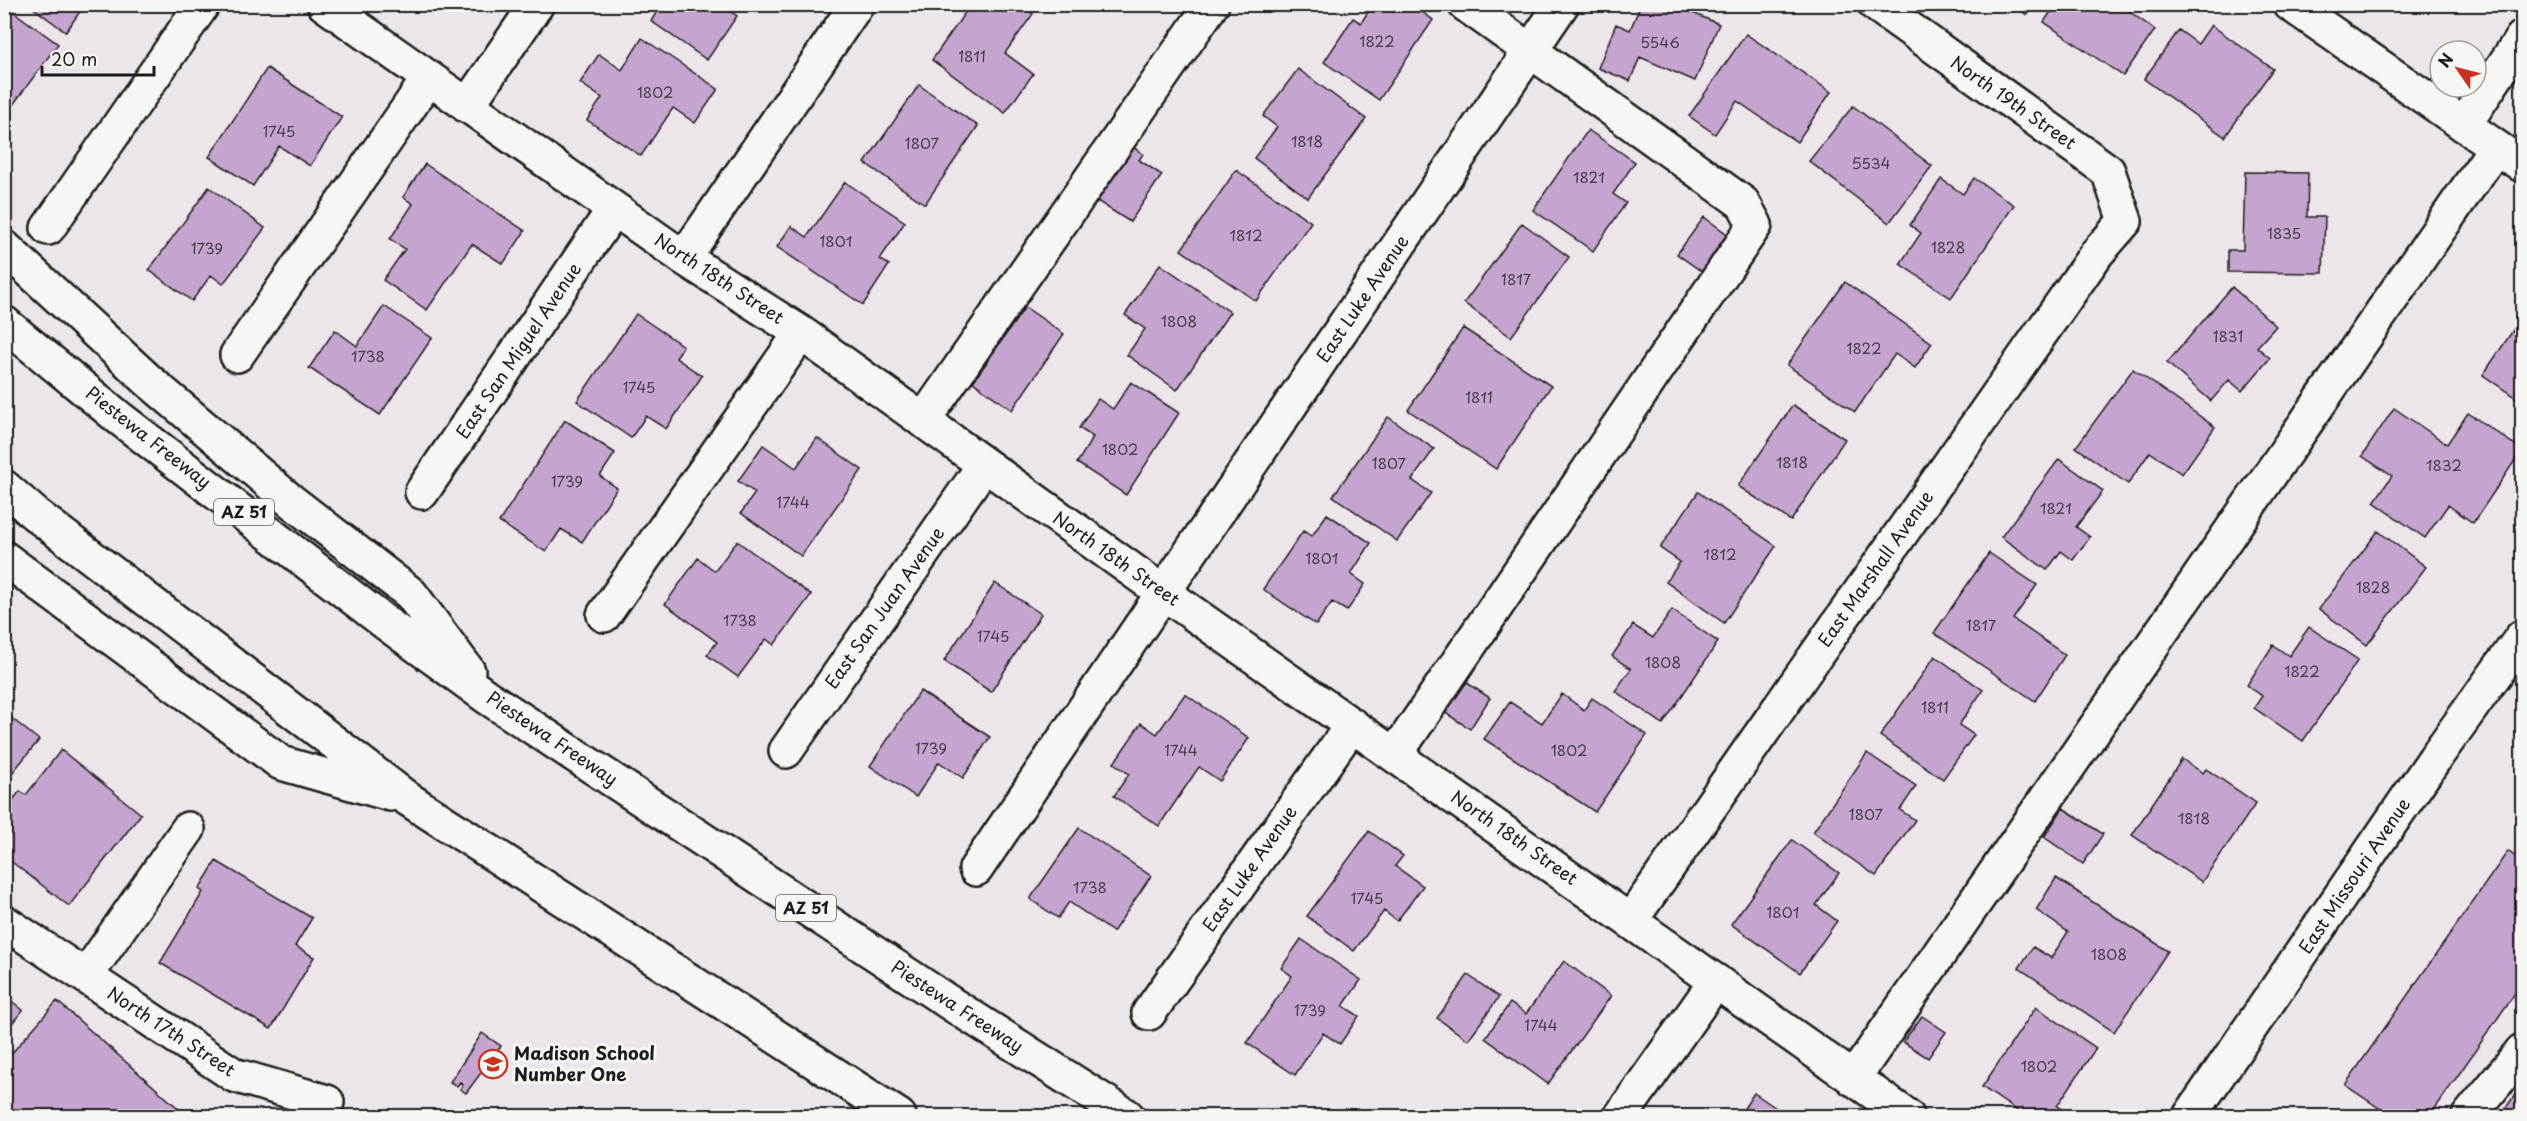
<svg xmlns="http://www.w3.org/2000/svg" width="2527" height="1121" viewBox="0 0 2527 1121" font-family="'Playpen Sans',sans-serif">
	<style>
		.building { fill: #c5a5d0; stroke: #1c1c1c; stroke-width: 1.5 }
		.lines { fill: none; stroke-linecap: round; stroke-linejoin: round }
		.minor-casing { stroke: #1c1c1c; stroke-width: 38 }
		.highway-casing { stroke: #1c1c1c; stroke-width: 38 }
		.minor { stroke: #f6f6f2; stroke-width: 33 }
		.highway { stroke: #f6f6f2; stroke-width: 33 }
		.labels { text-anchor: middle; stroke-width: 6; stroke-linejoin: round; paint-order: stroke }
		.number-label { font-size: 15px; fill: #463e49 }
		.shield { fill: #f6f6f2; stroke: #5d5d5c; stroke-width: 1.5 }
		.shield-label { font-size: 16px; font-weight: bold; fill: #1c1c1c }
		.street-label { font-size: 18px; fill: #1c1c1c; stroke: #f6f6f2 }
		.poi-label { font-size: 18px; font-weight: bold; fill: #1c1c1c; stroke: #f6f6f2; text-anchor: start }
	</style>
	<rect width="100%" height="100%" fill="#ece6eb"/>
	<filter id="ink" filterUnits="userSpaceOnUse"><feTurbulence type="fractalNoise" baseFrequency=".0167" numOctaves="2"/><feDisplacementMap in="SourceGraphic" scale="12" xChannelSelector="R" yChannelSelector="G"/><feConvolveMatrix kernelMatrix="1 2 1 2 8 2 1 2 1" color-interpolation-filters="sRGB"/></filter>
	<g filter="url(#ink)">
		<path class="building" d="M28,4H85L66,32Z
			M662,4H730L727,9L737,16L707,60L651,21Z
			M971,4H1020L1033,14L1005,53L1033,74L1005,113L932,60Z
			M1373,4H1411L1433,20L1379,100L1324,62L1353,18L1361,23Z
			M1641,4H1671L1719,24L1695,81L1640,57L1630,81L1598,68L1616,24L1630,30Z
			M2012,4H2034L2027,15Z
			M2056,4H2119L2155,30L2123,76L2044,22Z
			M4,5L58,44L4,117Z
			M2211,25L2273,69L2225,137L2144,79L2179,30L2198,44Z
			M1746,34L1831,92L1797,142L1737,101L1715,134L1689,116Z
			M642,38L718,89L695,123L673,108L641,156L587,120L602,98L580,83L599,54L622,70Z
			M267,68L342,117L310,166L279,146L253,186L209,157Z
			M1298,69L1366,119L1308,198L1254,158L1277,127L1263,116Z
			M919,85L978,126L925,204L865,163Z
			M1853,106L1932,166L1889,223L1809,161Z
			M1588,130L1635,162L1613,194L1626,203L1593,251L1533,210Z
			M1133,147L1143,154L1139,160L1162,175L1130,222L1097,201Z
			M425,164L525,231L503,264L472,244L427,310L383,280L405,249L390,239L413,204L403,197Z
			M1236,170L1311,222L1256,301L1181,250Z
			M2245,172L2308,173L2307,217H2325L2323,273L2228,272V250H2243Z
			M1974,178L2014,205L1951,298L1900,264L1921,233L1910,225L1941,179L1963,194Z
			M845,182L905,222L880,259L889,265L863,305L777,247L791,226L807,237Z
			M209,187L265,228L223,284L211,275L192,301L149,270Z
			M1704,217L1734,239L1708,276L1677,254Z
			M1522,223L1569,257L1511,337L1464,303Z
			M1160,264L1230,312L1177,390L1127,355L1145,329L1125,315Z
			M1845,282L1932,343L1915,368L1895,354L1855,412L1787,365Z
			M2232,287L2276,326L2257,347L2270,358L2242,391L2229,380L2211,401L2167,363Z
			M384,306L432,338L380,415L309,368L335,330L357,346Z
			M1025,307L1064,334L1012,410L973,382Z
			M636,314L683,346L676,358L702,376L666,429L646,416L631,438L577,401Z
			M2522,317V402L2483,375Z
			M1463,328L1551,386L1496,469L1408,410Z
			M2133,369L2215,427L2182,474L2150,452L2128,484L2076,447Z
			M1131,382L1179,413L1126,495L1077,463L1093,437L1079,428L1098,399L1113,409Z
			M1793,405L1845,439L1791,521L1738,486Z
			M2394,408L2447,444L2468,413L2522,450L2473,523L2448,505L2425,538L2374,502L2392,476L2362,456Z
			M1388,417L1434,449L1412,480L1431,493L1397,541L1333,496Z
			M565,420L615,453L600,476L617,488L582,542L561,529L546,552L499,522Z
			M817,438L862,470L801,556L741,513L755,493L738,481L763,445L796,468Z
			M2059,459L2103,491L2076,527L2090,537L2073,560L2061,551L2047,570L2001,537Z
			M1698,492L1776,546L1724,623L1666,582L1680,562L1660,548Z
			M1327,514L1371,543L1351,574L1365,584L1347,611L1332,602L1316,625L1263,589L1303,531L1312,536Z
			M2378,531L2426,567L2367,645L2319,609Z
			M737,541L811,595L774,645L766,639L738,677L707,655L717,642L665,604L698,558L715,571Z
			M1989,553L2037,585L2013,619L2065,655L2035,701L1934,633Z
			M995,583L1041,614L991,692L944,661Z
			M1672,610L1718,642L1663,724L1615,691L1631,669L1612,656L1633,625L1653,638Z
			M2309,627L2358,660L2303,741L2254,708L2262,696L2247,685L2273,645L2289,656Z
			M1935,656L1983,690L1959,725L1974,735L1943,779L1880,736Z
			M1464,681L1490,698L1470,729L1444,712Z
			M920,691L990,737L963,778L939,762L916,797L870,766Z
			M1185,694L1249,738L1220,781L1199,767L1159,826L1114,796L1129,774L1114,763L1141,723L1157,734Z
			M1562,694L1584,710L1592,698L1647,735L1595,812L1484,739L1510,702L1542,723Z
			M10,717L39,740L4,783V724Z
			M61,750L141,814L69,906L4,856V811L20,791L26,795Z
			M1867,753L1916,786L1900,810L1915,820L1876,876L1813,832Z
			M2182,759L2203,773L2206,769L2256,803L2202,882L2132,835Z
			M2063,808L2103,834L2083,864L2044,837Z
			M1079,828L1151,876L1113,932L1069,902L1058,918L1030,899Z
			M1369,831L1403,856L1395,866L1423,886L1397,921L1384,911L1354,951L1307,916Z
			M1792,840L1839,873L1816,905L1837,921L1800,973L1731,924Z
			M2508,851L2522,862V983L2430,1116H2391L2345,1085Z
			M216,861L312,918L295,946L314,957L271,1029L160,963L203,892L199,889Z
			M2056,878L2168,951L2114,1032L2019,968L2033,947L2051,958L2068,932L2036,910Z
			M1301,939L1361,980L1343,1006L1359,1016L1340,1044L1323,1033L1295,1075L1247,1043L1292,976L1281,968Z
			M1564,961L1611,996L1548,1084L1485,1038L1510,1003L1526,1014Z
			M1468,975L1499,997L1468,1040L1437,1018Z
			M4,995L23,1010L4,1033Z
			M57,1001L187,1116H4V1062Z
			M2036,1007L2096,1048L2057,1106L2069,1114L2067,1116H2025L1982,1087Z
			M1922,1016L1946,1032L1928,1058L1903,1042Z
			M482,1033L501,1046L466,1093L460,1089L463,1085L460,1082L457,1086L450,1082Z
			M2522,1085V1116H2500Z
			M1754,1093L1788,1116H1739Z"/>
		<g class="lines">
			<g class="minor-casing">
				<path id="minor" d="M324,4L684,258L801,333L1164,593L1907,1116
					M2290,4L2522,165
					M467,106L537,4
					M2464,125L2522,38
					M48,228L203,4
					M684,258L857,4
					M237,355L429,78
					M923,421L1212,4
					M422,492L614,209
					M604,615L801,333
					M786,751L984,465
					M1395,755L1755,225L1743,203L1465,4
					M976,869L1562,4
					M1631,920L2097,253L2125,221L2108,171L1875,4
					M4,922L234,1075L327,1102
					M86,976L188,829
					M1149,1013L1352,725
					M1853,1079L2496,147
					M1621,1116L1716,981
					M2190,1116L2435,758L2522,637
					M2469,1116L2522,1051"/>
			</g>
			<g class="highway-casing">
				<path id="highway" d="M4,247L149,381L291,501L411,594L468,671
					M4,323L118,417L387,624L487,697L953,1005L1127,1116
					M4,487L35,514L408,799L899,1116
					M4,558L281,763L390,794"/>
			</g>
			<use href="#minor" class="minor"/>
			<use href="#highway" class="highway"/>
		</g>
	</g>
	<defs>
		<g id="school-ring" transform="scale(1.5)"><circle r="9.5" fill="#f6f6f2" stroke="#c8321e" stroke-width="1.5"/><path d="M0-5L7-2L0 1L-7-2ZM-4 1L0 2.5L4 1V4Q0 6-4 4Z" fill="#c8321e"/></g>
	</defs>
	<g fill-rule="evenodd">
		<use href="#school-ring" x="493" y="1064"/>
	</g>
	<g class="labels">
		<g class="number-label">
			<text x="1377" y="47">1822</text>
			<text x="1660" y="48">5546</text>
			<text x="972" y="62">1811</text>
			<text x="655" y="98">1802</text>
			<text x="279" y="137">1745</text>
			<text x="1307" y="147">1818</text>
			<text x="922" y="149">1807</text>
			<text x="1871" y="169">5534</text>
			<text x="1589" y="183">1821</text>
			<text x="2284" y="239">1835</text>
			<text x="1246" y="241">1812</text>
			<text x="836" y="247">1801</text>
			<text x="1948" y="253">1828</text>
			<text x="207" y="254">1739</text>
			<text x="1516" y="285">1817</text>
			<text x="1179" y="327">1808</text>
			<text x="2228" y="342">1831</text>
			<text x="1864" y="354">1822</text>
			<text x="368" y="362">1738</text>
			<text x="639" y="393">1745</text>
			<text x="1479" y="403">1811</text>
			<text x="1120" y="455">1802</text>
			<text x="1792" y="468">1818</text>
			<text x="1389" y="469">1807</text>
			<text x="2444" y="471">1832</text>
			<text x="567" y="487">1739</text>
			<text x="793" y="508">1744</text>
			<text x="2056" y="514">1821</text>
			<text x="1720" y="560">1812</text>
			<text x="1322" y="564">1801</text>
			<text x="2373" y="593">1828</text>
			<text x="740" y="626">1738</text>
			<text x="1981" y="631">1817</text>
			<text x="993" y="642">1745</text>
			<text x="1663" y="668">1808</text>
			<text x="2302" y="677">1822</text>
			<text x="1935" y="713">1811</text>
			<text x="931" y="754">1739</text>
			<text x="1181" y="756">1744</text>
			<text x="1569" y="756">1802</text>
			<text x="1866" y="820">1807</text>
			<text x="2194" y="824">1818</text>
			<text x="1090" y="893">1738</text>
			<text x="1367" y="904">1745</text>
			<text x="1783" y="918">1801</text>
			<text x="2109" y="960">1808</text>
			<text x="1310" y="1016">1739</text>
			<text x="1541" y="1031">1744</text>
			<text x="2039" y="1072">1802</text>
		</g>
		<g class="shield">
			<rect x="214" y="499" width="60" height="26" rx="4.5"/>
			<rect x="776" y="895" width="60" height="26" rx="4.5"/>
		</g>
		<g class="shield-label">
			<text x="244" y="518">AZ 51</text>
			<text x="806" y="914">AZ 51</text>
		</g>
		<g class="street-label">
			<text transform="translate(2013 103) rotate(35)" y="6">North 19th Street</text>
			<text transform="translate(719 279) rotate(33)" y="6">North 18th Street</text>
			<text transform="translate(1363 299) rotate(-56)" y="6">East Luke Avenue</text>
			<text transform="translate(519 351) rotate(-56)" y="6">East San Miguel Avenue</text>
			<text transform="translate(148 438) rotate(38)" y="6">Piestewa Freeway</text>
			<text transform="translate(1116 559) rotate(35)" y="6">North 18th Street</text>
			<text transform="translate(1876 569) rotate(-55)" y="6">East Marshall Avenue</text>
			<text transform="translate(885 608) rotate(-55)" y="6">East San Juan Avenue</text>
			<text transform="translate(552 739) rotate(34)" y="6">Piestewa Freeway</text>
			<text transform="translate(1514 838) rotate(35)" y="6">North 18th Street</text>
			<text transform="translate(1250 869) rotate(-55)" y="6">East Luke Avenue</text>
			<text transform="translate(2355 876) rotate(-56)" y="6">East Missouri Avenue</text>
			<text transform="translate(957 1007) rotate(33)" y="6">Piestewa Freeway</text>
			<text transform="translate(171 1032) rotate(33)" y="6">North 17th Street</text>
		</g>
		<g class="poi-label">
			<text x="514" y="1060">Madison School<tspan x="514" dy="21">Number One</tspan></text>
		</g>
	</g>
	<rect width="2527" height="1121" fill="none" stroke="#f6f6f2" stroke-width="24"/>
	<rect x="12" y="12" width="2503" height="1097" fill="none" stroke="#1c1c1c" stroke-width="2" filter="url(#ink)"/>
	<g transform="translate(2458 69) rotate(305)"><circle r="28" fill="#f6f6f2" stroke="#9f9f9c" stroke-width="1.5"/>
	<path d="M0-4.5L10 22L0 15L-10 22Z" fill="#c8321e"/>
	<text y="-9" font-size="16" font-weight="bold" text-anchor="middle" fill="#1c1c1c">N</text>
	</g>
	<path d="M42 66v9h112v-9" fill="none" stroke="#1c1c1c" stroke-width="3"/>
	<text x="51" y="66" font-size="18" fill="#1c1c1c" stroke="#f6f6f2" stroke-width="4.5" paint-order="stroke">20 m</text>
</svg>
